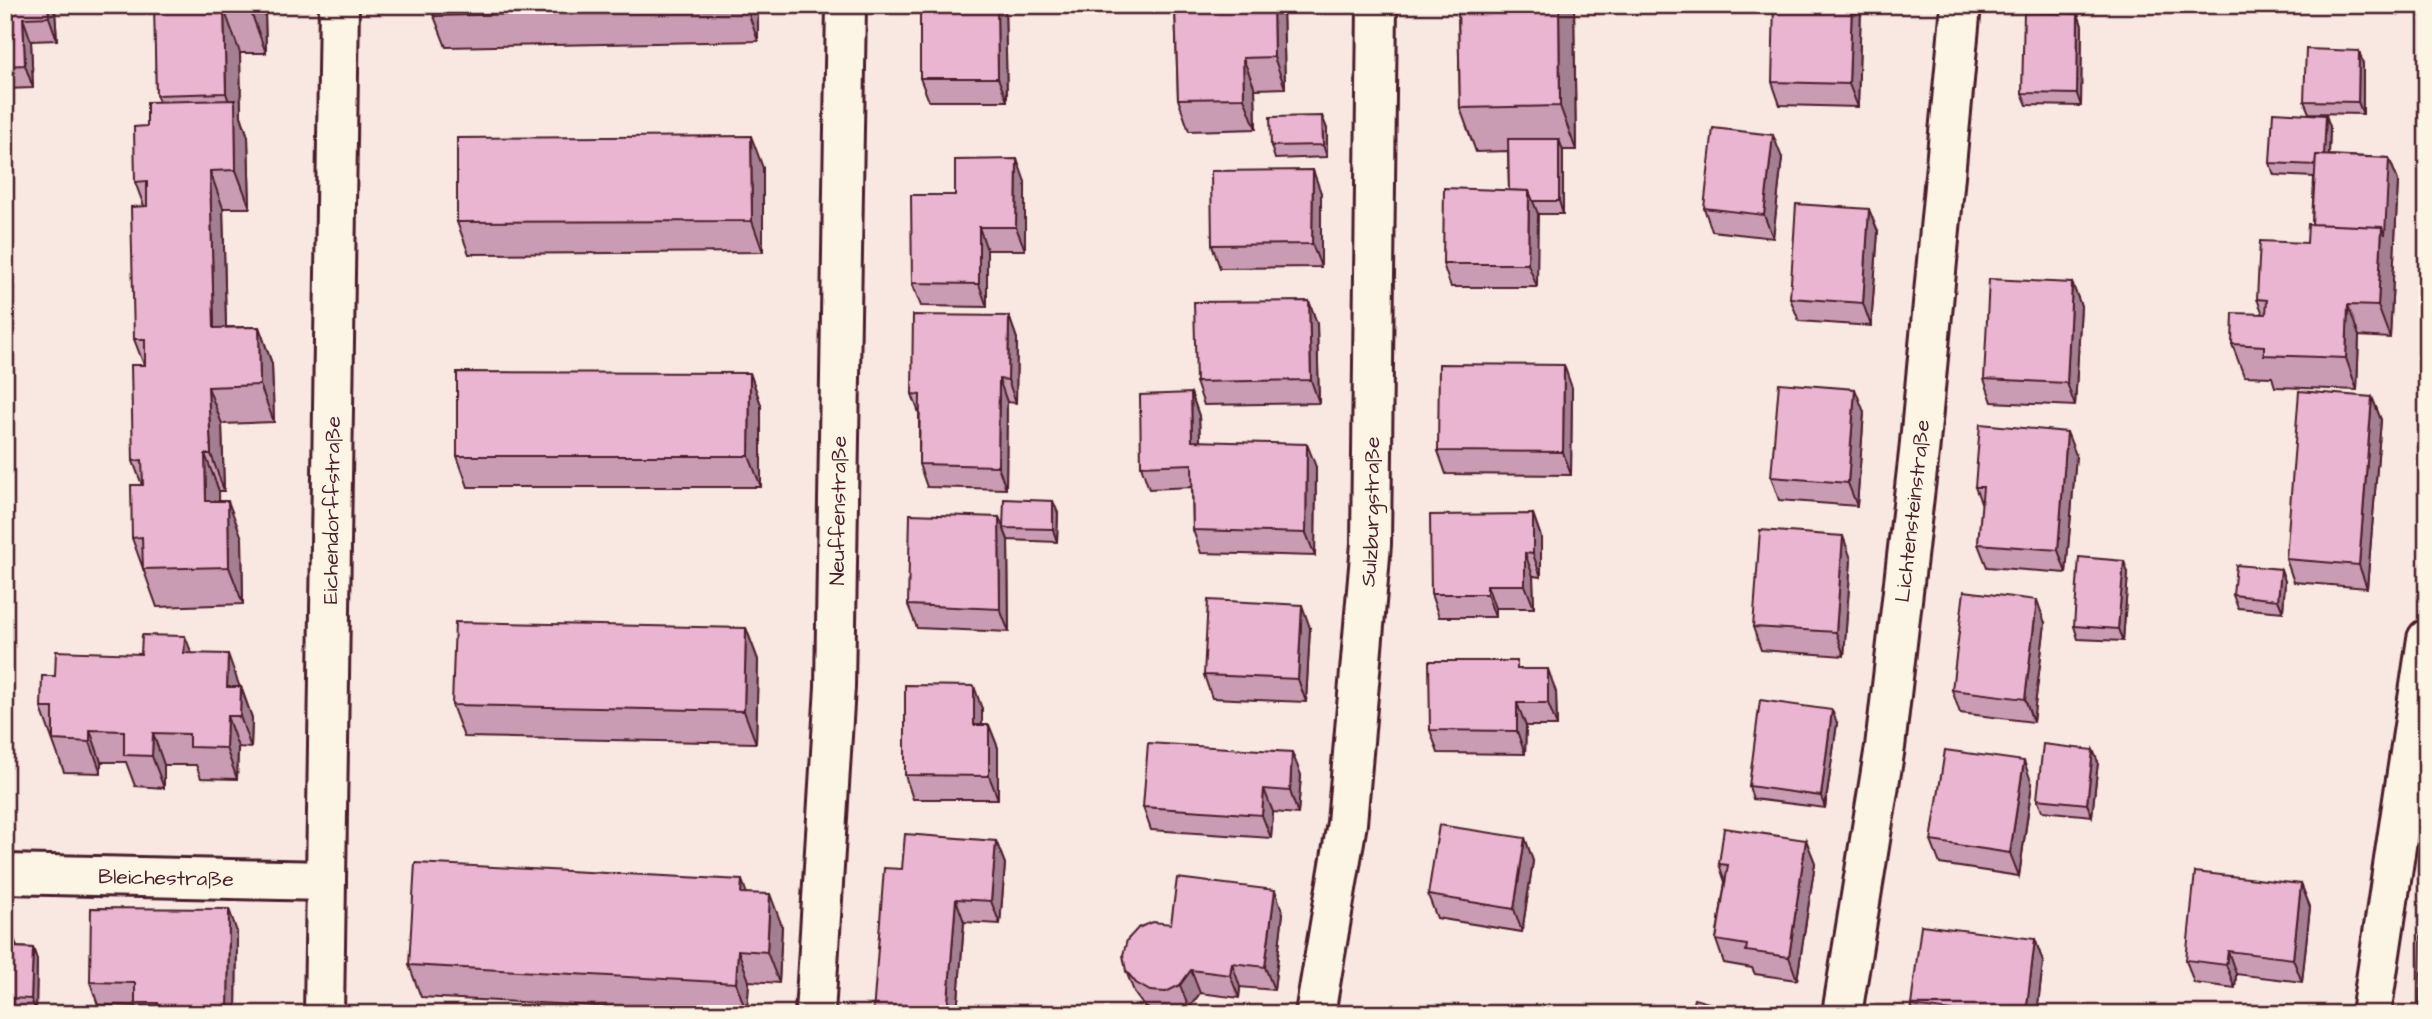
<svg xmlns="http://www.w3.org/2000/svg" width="2432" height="1019" viewBox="0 0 2432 1019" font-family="'Architects Daughter',sans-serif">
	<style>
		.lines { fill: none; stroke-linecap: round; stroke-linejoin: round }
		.street-casing { stroke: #4a1f2b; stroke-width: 44 }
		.secondary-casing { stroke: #4a1f2b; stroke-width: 44 }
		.street { stroke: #fcf5e5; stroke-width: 38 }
		.secondary { stroke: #fcf5e5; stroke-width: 38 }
		.wall { fill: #c99cb3; stroke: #4a1f2b; stroke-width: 2 }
		.shaded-wall { fill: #a47f92; stroke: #4a1f2b; stroke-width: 2 }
		.building { fill: #eab5d0; stroke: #4a1f2b; stroke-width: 2 }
		.labels { text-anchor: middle; stroke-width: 7; stroke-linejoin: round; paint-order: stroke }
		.street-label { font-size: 21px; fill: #4a1f2b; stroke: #fcf5e5 }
	</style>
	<rect width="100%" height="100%" fill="#f8e8e1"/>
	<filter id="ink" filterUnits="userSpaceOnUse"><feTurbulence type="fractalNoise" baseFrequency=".0143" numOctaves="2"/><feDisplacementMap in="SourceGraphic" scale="14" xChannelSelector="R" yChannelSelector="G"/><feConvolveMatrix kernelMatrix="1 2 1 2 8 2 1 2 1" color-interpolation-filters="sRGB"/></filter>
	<g filter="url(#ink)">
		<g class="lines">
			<g class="street-casing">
				<g id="street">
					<path id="s1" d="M5,874L326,881"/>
					<path id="s2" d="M815,1014L835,687L846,5"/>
					<path id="s3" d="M1315,1014L1347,823L1371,544L1377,5"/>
					<path id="s4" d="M1842,1014L1885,747L1919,453L1961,5"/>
					<path d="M2371,1014L2427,639"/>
				</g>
			</g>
			<g class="secondary-casing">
				<g id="secondary">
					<path id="s5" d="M324,1014L339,5"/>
				</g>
			</g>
			<use href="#street" class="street"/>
			<use href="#secondary" class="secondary"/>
		</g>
		<path class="wall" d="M5,5H67V11H55L57,40L31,41L33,88L5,89Z
			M155,5H263L265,12L266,53H240L241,116L248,137L250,208H223L226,327H259L272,364L274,422L222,424L224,491H219V501L242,538L243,604L157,607L132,538L142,485L133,461L144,365L134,339L144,206L135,182L147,126L159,101L156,95Z
			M434,5H758V41L446,47L434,16Z
			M1005,5L1007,101H929L920,78Z
			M1175,5H1283L1285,88L1255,89L1256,129L1189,131L1178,99Z
			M1458,5H1574L1576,150H1563V214H1537V287H1451L1443,264L1509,190L1508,151L1476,152L1460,108Z
			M1861,5L1858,107L1780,105L1772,82Z
			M2078,14L2082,26L2081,106L2027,105L2022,93Z
			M2359,51L2363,64V114L2309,113L2304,101Z
			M1322,116L1327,129V157L1275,159L1271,146Z
			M2330,127L2329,155L2389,158L2398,181L2390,338L2359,336L2357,390L2275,387L2272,377L2244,376L2232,344L2263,314L2257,299L2307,243L2312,224L2314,177L2274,175L2270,163Z
			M1782,158L1773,238L1712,231L1704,208Z
			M763,168V252L469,254L457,222Z
			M1025,182V250H987V307L921,306L912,283L955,195Z
			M1321,193V267L1220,268L1212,245Z
			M1878,232L1871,326L1799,321L1790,298Z
			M2072,283L2081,306L2075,406L1992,402L1984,379Z
			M1309,301L1317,324L1319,403L1204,405L1196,382Z
			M1009,316L1017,339L1016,403L1007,402L1006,489L927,487L919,464V413L912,394Z
			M750,373L761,405V487H468L457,456Z
			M1572,388L1571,475L1446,474L1438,451Z
			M1191,393L1199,416L1200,442L1316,467L1315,556L1201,553L1193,530L1192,487L1149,489L1141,466Z
			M2372,397L2381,420L2367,588L2294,582L2286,559Z
			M1864,412L1857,506L1779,500L1771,477Z
			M2076,455L2066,573L1987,567L1978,544L1982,505L1975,487Z
			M1058,513L1057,542L1008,540L1003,528Z
			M1533,514L1541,537V577L1533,576L1534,608H1495V617H1439L1431,594Z
			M999,517L1008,540L1009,632L917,628L908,605Z
			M1851,559L1844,656L1761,650L1753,627Z
			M2128,573L2123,641L2078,639L2074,626Z
			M2285,581L2283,612L2238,608L2233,595Z
			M2045,623L2033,722L1960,713L1952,690Z
			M746,628L758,660L756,743L464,737L452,705Z
			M1310,628L1306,702L1212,698L1204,675Z
			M192,653L241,687L252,718L251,748L238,747L237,779L201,778L196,765H164V788L135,786L126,762H101V773L64,772L41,708L55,676L141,654Z
			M1520,669L1556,692L1557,726H1526L1525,754L1438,753L1430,730Z
			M982,709V725H989L998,748V799H913L905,775Z
			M1837,723L1825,808L1753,799L1749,786Z
			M2098,762L2092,816L2042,811L2037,799Z
			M1301,775L1298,814L1273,812L1271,838L1151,830L1143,807Z
			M2032,784L2019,876L1940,864L1931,841Z
			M1525,838L1533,861L1522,932L1437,918L1428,895Z
			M1806,840L1815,863L1797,980L1755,974L1752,968L1724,963L1716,940L1725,882L1719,864Z
			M996,841L1005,864L1000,924L964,922L957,1014H873L902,869Z
			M2301,884L2310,907L2302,982L2236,974L2235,988L2194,983L2186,960Z
			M747,894L782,926L779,983L749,981L747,1014L421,997L409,965Z
			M1283,913L1274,990L1240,987L1239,998L1200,993L1189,1008L1176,1014H1158L1144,1006L1135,994L1126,971L1171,924Z
			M237,932L236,1014H139L136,1006L98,1005L90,982Z
			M5,935L17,947L33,948L37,960L36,1011L15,1010V1014H5Z
			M2035,939L2043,962L2037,1014H1914L1911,1006Z"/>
		<path class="shaded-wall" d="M48,5H53L55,11L57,40L49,17Z
			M250,5H263L265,12L266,53L250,9Z
			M747,5H758V41L747,9Z
			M997,5H1005L1007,101L998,78Z
			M1273,5H1283L1285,88L1274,57Z
			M1559,5H1574L1576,150L1560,106Z
			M1852,5H1861L1858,107L1849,84Z
			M224,9L240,53L241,116L248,137L250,208L236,170L235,119L226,93Z
			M2078,14L2082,26L2081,106L2077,94Z
			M23,18L31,41L33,88L25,65Z
			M2359,51L2363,64V114L2358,102Z
			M1243,58L1255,89L1256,129L1244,98Z
			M2326,115L2330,127L2328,178L2323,166Z
			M1322,116L1327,129V157L1323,145Z
			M1773,135L1782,158L1773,238L1764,215Z
			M751,136L763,168V252L752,221Z
			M1559,139L1563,151V214L1559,201Z
			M2389,158L2398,181L2390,338L2378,306L2382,227Z
			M1017,159L1025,182V250L1016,227Z
			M1313,170L1321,193V267L1312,244Z
			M210,171L223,208L227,365L214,328Z
			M1529,191L1538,214L1537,287L1528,264Z
			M1869,209L1878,232L1871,326L1863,303Z
			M979,227L987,250V307L979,284Z
			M2072,283L2081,306L2075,406L2067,383Z
			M1309,301L1317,324L1319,403L1311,380Z
			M2348,305L2359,336L2357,390L2346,358Z
			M1009,316L1017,339L1016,403L1008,380Z
			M259,327L272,364L274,422L260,385Z
			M1564,365L1572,388L1571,475L1563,452Z
			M750,373L761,405V487L749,456Z
			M999,379L1007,402L1006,489L998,466Z
			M208,387L222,424L224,491L211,454Z
			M1855,389L1864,412L1857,506L1848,483Z
			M1191,393L1199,416L1201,464L1192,441Z
			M2372,397L2381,420L2367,588L2359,565Z
			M2067,432L2076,455L2066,573L2058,550Z
			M1307,444L1316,467L1315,556L1306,533Z
			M205,454L219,491L220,538L206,501Z
			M228,501L242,538L243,604L229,567Z
			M1053,501L1058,513L1057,542L1053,529Z
			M1533,514L1541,537V577L1533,554Z
			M999,517L1008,540L1009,632L1000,609Z
			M1843,536L1851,559L1844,656L1836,632Z
			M1525,553L1533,576L1534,608L1525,585Z
			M2124,561L2128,573L2123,641L2118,629Z
			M2281,569L2285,581L2283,612L2278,600Z
			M1487,585L1495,608V617L1487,594Z
			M2037,600L2045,623L2033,722L2025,699Z
			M1302,605L1310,628L1306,702L1298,679Z
			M746,628L758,660L756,743L744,711Z
			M185,636L197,667L184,653Z
			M228,654L239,685V718L227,687Z
			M1548,669L1556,692L1557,726L1548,703Z
			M974,686L982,709V748L974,725Z
			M241,687L252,718L251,748L240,716Z
			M1517,703L1526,726L1525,754L1517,731Z
			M1832,710L1837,723L1825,808L1821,796Z
			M227,716L238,747L237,779L226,748Z
			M989,725L998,748V799L989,776Z
			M90,730L101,762V773L90,742Z
			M153,733L164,765V788L152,756Z
			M2093,750L2098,762L2092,816L2087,804Z
			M1292,752L1301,775L1298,814L1290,791Z
			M2024,761L2032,784L2019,876L2010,853Z
			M1264,789L1273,812L1271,838L1262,815Z
			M1525,838L1533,861L1522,932L1514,909Z
			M1806,840L1815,863L1797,980L1789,957Z
			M996,841L1005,864L1000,924L991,901Z
			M742,880L753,911L741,893Z
			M2301,884L2310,907L2302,982L2293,959Z
			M1275,890L1283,913L1274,990L1265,967Z
			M770,894L782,926L779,983L767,952Z
			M956,899L964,922L957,1014H947Z
			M229,909L237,932L236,1014H228Z
			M13,935L17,947H12Z
			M2035,939L2043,962L2037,1014H2026Z
			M33,948L37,960L36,1011L31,999Z
			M738,950L749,981L747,1014L736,983Z
			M2228,951L2236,974L2235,988L2226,965Z
			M1232,963L1240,987L1239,998L1230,975Z
			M1191,970L1200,993L1189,1008L1180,985Z
			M10,998L15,1010V1014H13L11,1008Z"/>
		<path class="building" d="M5,5H48L49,17L23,18L25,65L5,66Z
			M169,5H250V9H224L226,93L156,95L154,6Z
			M434,5H747V9L434,16Z
			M920,5H997L998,78H920Z
			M1175,5H1273L1274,57L1243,58L1244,98L1178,99Z
			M1458,5H1559L1560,106L1460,108Z
			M1774,5H1852L1849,84L1772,82Z
			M2024,12L2078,14L2077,94L2022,93Z
			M2306,49L2359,51L2358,102L2304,101Z
			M235,100L236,170L210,171L214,328L259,327L260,385L208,387L211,454H205L206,501H228L229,567L143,569L142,537L132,538L131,485H143L142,460L133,461L131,365H145V339H134L131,207L147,206V181L135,182L134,127L147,126V102Z
			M2273,112L2326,115L2324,155H2316L2315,165L2270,163Z
			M1322,116L1323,145L1271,146L1270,117Z
			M1713,128L1773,135L1764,215L1704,208Z
			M751,136L752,221L457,222V138Z
			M1508,139H1559V201H1533L1529,191L1509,190Z
			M2316,155L2389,158L2385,235L2382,227L2312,224Z
			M1017,159L1016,227H979V284L912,283L911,195H955V160Z
			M1313,170L1312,244L1212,245L1211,171Z
			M1444,188L1529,191L1528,264H1443Z
			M1796,204L1869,209L1863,303L1790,298Z
			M2308,224L2382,227L2378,306L2348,305L2346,358L2264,355V346L2232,344L2233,313L2266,314L2267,300L2257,299L2260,241L2307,243Z
			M1989,279L2072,283L2067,383L1984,379Z
			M1309,301L1311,380L1196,382L1194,302Z
			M913,315L1009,316L1008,380L999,379L998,466L919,464L920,395L912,394Z
			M1439,364L1564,365L1563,452L1438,451Z
			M457,372L750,373L749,456H457Z
			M1779,383L1855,389L1848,483L1771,477Z
			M2299,391L2372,397L2359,565L2286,559Z
			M1191,393L1192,441L1307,444L1306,533L1193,530L1192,464L1141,466L1140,395Z
			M1980,424L2067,432L2058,550L1978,544L1983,487H1975Z
			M1004,499L1053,501V529L1003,528Z
			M910,514L999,517L1000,609L908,605Z
			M1533,514V554L1525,553V585H1487V594H1431L1430,515Z
			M1760,530L1843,536L1836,632L1753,627Z
			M2079,557L2124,561L2118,629L2074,626Z
			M2236,565L2281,569L2278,600L2233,595Z
			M1964,591L2037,600L2025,699L1952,690Z
			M1208,600L1302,605L1298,679L1204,675Z
			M455,622L746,628L744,711L452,705Z
			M142,635L185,636L184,653L228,654L227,687H241L240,716H227L226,748L189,747V734L153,733L152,756L124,755V731L90,730V742L53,740V708H41L42,676H55L56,651L141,654Z
			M1429,661H1517V669H1548V703H1517V731L1430,730Z
			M905,685L974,686V725H989V776L905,775Z
			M1760,700L1832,710L1821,796L1749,786Z
			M1148,743L1292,752L1290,791L1264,789L1262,815L1143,807Z
			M2043,744L2093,750L2087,804L2037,799Z
			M1945,750L2024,761L2010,853L1931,841Z
			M1439,825L1525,838L1514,909L1428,895Z
			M1724,828L1806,840L1789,957L1746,951L1747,945L1716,940L1728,865L1719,864Z
			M905,834L996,841L991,901L956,899L947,1014H873L884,868L902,869Z
			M415,863L742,880L741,893L770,894L767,952L738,950L736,983L409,965Z
			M2195,872L2301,884L2293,959L2228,951L2226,965L2186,960Z
			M1177,878L1275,890L1265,967L1232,963L1230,975L1191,970L1180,985L1166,992L1150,991L1136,983L1126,971L1123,955L1127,940L1138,928L1153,922L1171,924Z
			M91,908L229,909L228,1014H157L158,1003H135V983L90,982Z
			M1921,925L2035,939L2026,1014H1977L1911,1006Z
			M5,935H13L12,947L33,948L31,999L10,998L11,1008H5Z
			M2421,935H2427V1014H2419Z
			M1694,999L1748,1014H1690Z"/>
	</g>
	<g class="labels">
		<g class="street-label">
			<text dy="7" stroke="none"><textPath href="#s5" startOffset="504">Eichendorffstraße</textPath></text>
			<text dy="7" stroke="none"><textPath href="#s2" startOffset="504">Neuffenstraße</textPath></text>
			<text dy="7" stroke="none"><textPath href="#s3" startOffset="506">Sulzburgstraße</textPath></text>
			<text dy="7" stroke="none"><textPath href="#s4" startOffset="508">Lichtensteinstraße</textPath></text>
			<text dy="7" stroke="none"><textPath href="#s1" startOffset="161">Bleichestraße</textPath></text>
		</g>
	</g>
	<rect width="2432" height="1019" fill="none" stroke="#fcf5e5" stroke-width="28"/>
	<rect x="14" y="14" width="2404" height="991" fill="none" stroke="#4a1f2b" stroke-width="2.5" filter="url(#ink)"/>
</svg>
